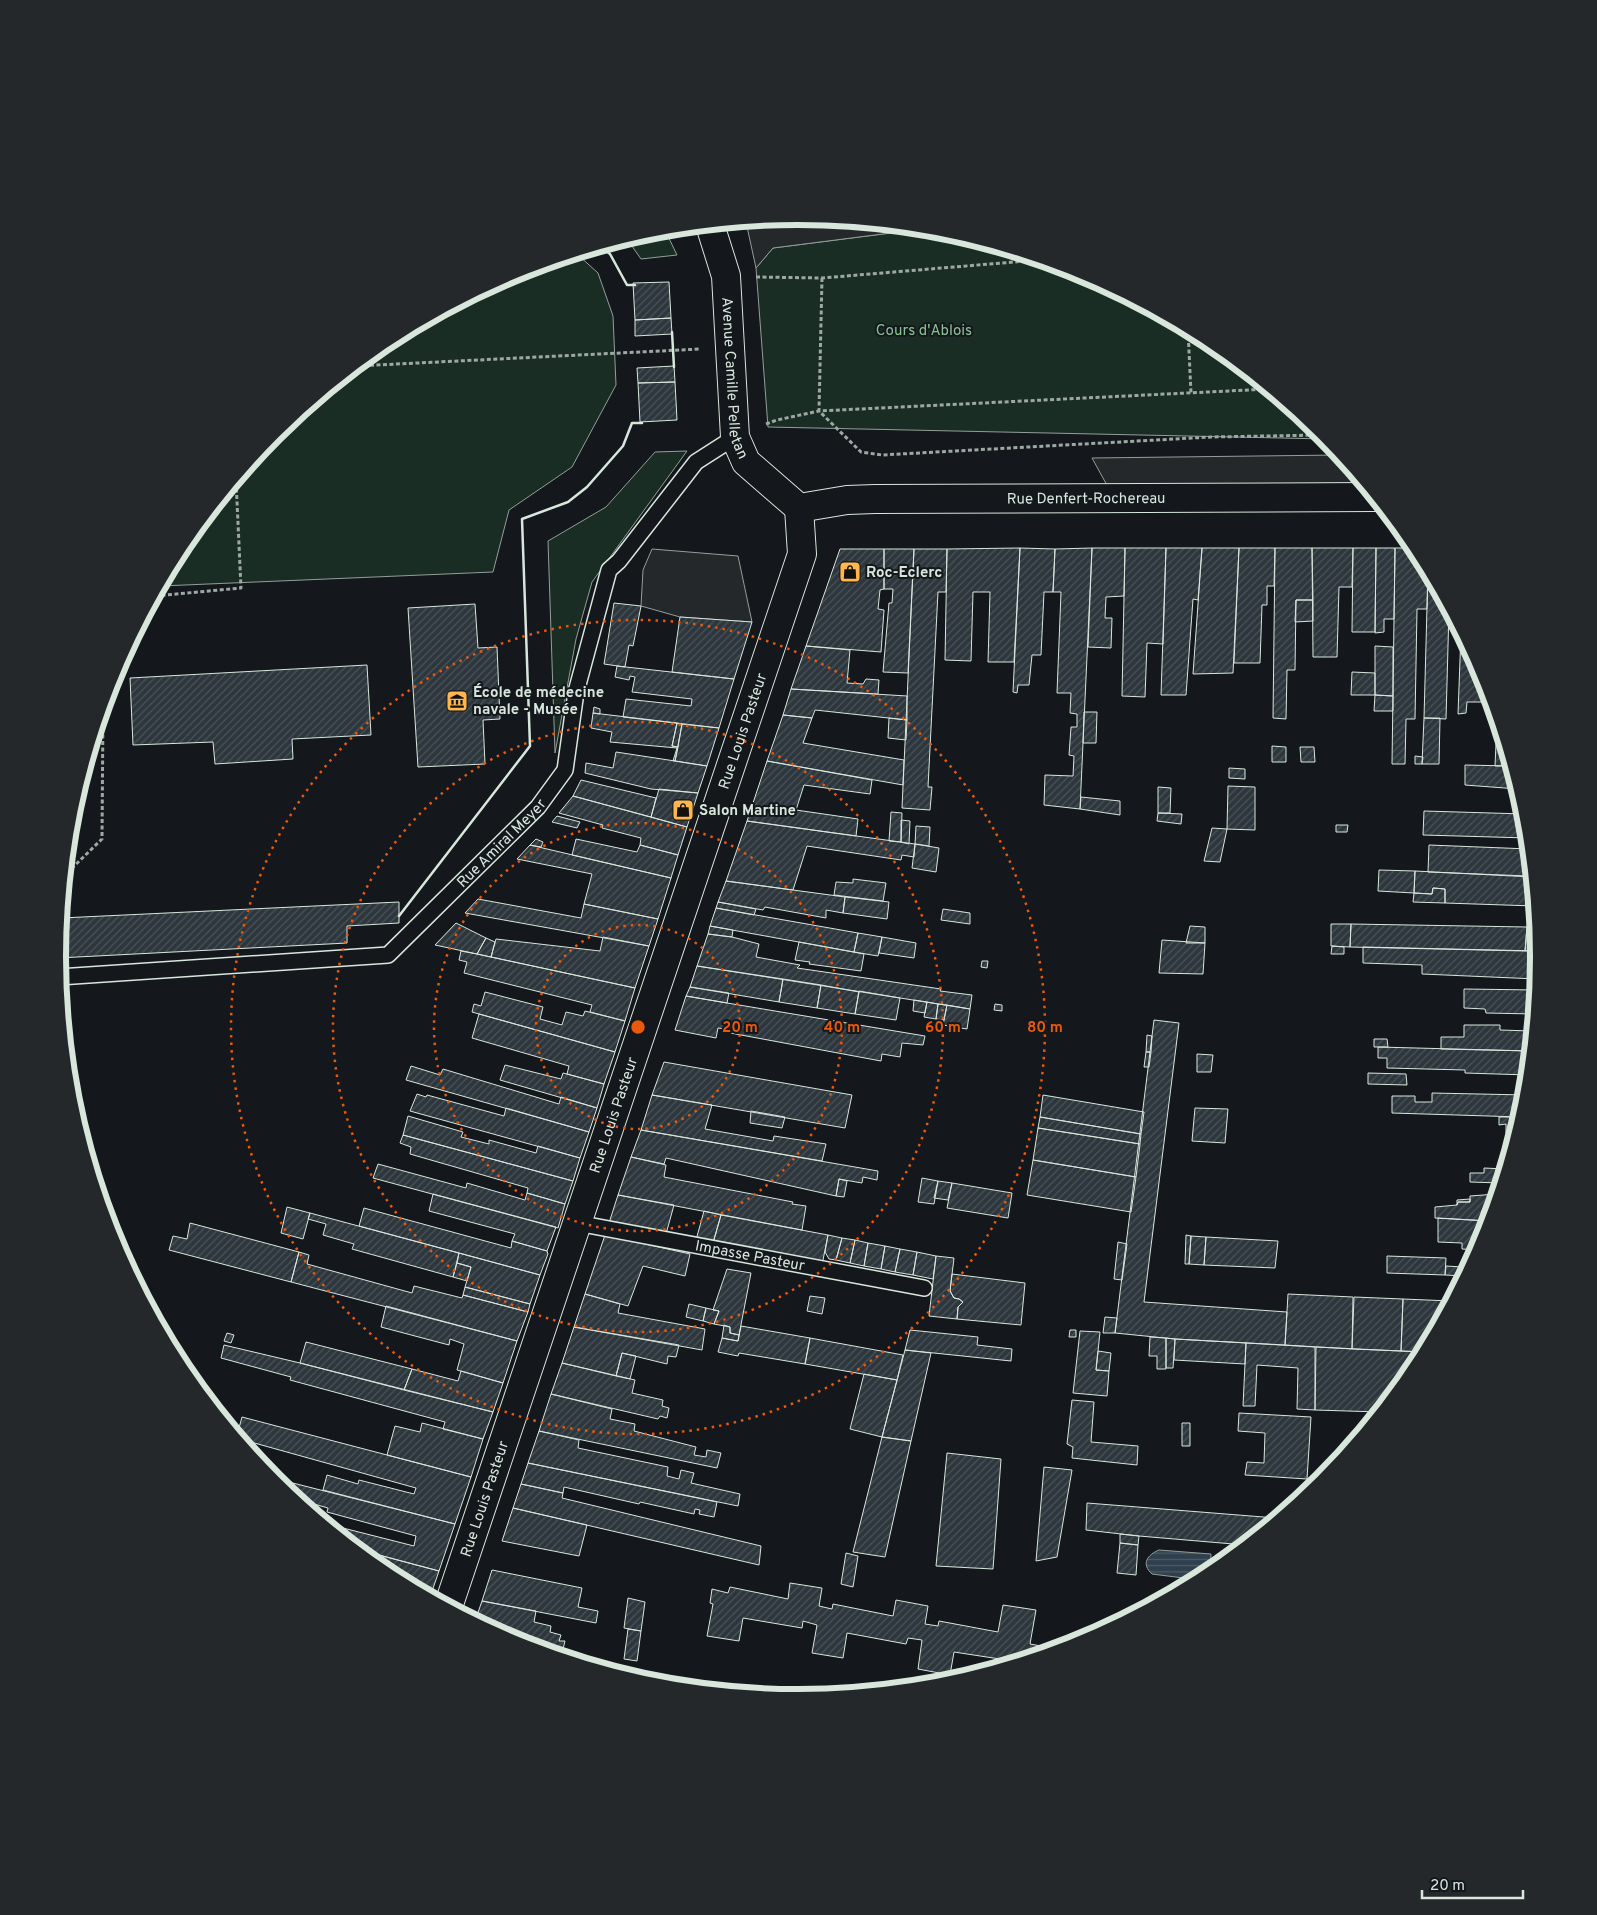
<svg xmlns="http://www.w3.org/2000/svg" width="1597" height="1915" viewBox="0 0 1597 1915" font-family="Overpass,sans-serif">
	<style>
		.green { fill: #1a2d24; stroke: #939e99 }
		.parking { fill: #24282b; stroke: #939e99 }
		.water { fill: url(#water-rules); stroke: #939e99 }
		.building { fill: url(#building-hatch); stroke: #d8e6dc }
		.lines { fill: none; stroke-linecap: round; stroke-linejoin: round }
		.lane-casing { stroke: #d8e6dc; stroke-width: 18 }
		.secondary-casing { stroke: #d8e6dc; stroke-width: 30 }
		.primary-casing { stroke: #d8e6dc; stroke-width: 30 }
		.path { stroke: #9da8a2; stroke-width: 3; stroke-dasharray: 4 2.5; stroke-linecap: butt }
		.lane { stroke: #14181c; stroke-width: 15 }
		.secondary { stroke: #14181c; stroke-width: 28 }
		.primary { stroke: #14181c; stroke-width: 28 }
		.wall { stroke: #d8e6dc; stroke-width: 2.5 }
		.ring { fill: none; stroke: #e8590c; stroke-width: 2.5; stroke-dasharray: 2.5 5 }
		.labels { text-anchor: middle; stroke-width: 4; stroke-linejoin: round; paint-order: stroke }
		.park-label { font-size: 15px; fill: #8ac095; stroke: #14181c }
		.street-label { font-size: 15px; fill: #d8e6dc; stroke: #14181c }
		.poi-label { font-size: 15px; font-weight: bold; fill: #d8e6dc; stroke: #14181c; text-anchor: start }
		.rim { fill: none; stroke: #d8e6dc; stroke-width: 6 }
		.centre { fill: #e8590c; stroke: #14181c; stroke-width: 2.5 }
		.ring-label { font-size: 15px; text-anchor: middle; font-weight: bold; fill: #e8590c; stroke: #14181c; stroke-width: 4; stroke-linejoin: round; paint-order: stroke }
	</style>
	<defs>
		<pattern id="water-rules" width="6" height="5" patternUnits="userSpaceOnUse" patternTransform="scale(1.25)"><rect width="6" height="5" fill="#2f3f4d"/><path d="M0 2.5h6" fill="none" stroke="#4c5b66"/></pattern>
		<pattern id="building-hatch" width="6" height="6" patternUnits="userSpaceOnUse" patternTransform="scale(1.25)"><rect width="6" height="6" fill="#2c363c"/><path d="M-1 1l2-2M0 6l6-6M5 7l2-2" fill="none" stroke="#4a5358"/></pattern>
	</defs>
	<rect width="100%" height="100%" fill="#14181c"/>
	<path class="green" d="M922,229L943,231L1082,273L1210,342L1323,434L1327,439L768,427L756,268L773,248Z
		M665,230L677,255L641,259L627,239L654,231Z
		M577,254L598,273L613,316L616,385L572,467L509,510L493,572L161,586L183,546L275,433L387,341L515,273Z
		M687,451L592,582L576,639L555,753L548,541L606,507L655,452Z"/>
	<path class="parking" d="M799,217L922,229L773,248L756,268L746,222Z
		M1340,455L1375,497L1114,498L1092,458Z
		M652,549L738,556L752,622L680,617L641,606L643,570Z"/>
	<path class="water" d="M1159,1550L1211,1554L1210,1574L1199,1580L1152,1574C1141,1564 1147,1555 1159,1550Z"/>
	<path class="building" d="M669,282L671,318L635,320L633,283Z
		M671,318L672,334L635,336V320Z
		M674,366L675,382L638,383L637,368Z
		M675,382L677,420L640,422L638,383Z
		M1020,548L1055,549L1053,592H1044L1041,655H1032L1029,685H1018L1017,693L1013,692Z
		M1020,548L1014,662H988L990,592H973L971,661L945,660L947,549Z
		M1092,548L1083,743L1080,809L1044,805L1045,775L1073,776L1074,756L1069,755L1071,727H1077V714L1070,713L1071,693H1057L1061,592H1053L1055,549Z
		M1092,548H1125L1124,596L1106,597L1105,618H1112L1111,648L1088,647Z
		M1125,548H1166L1163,644L1147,643L1145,697L1122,696Z
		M1166,548H1202L1198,600L1193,599L1186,695H1161Z
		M1202,548H1239L1233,673L1193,674Z
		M1239,548H1275L1274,586H1267V605H1262L1260,663H1234Z
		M1275,548H1312L1313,600H1296L1295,670H1287L1286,719L1273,718Z
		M1312,548H1353L1352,587H1339L1337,657H1313Z
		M1353,548H1376L1375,632H1352Z
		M1376,548H1395L1394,619H1384V632L1375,633Z
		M1395,548H1416L1428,570L1427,609H1417L1415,719H1406L1405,764H1392Z
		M840,549H884V589L880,590L878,609L884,610L881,652L806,646Z
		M884,549H914L908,673L883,672L889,603H892L893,589H884Z
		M914,549H947L946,592H938L928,787H932L930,810L902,808Z
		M1428,570L1449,610L1446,719L1424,718Z
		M1296,600H1313V621L1295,622Z
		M614,603L641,606L633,646L629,645L625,667L604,664Z
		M475,604L478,648L497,647L500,719L483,720L485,764L418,767L408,608Z
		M680,617L752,622L734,679L672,672Z
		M1461,633L1484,678L1483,702H1467L1466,713L1458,714Z
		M806,646L850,650L847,683L863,684L866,679L879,680L878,694L791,689Z
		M1375,646L1393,647V696L1375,695Z
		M367,665L371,735L292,739L293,759L215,764L213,742L133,745L130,678Z
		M617,666L734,679L719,728L623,717L626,699L691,706L692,699L632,692L635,677L630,676L629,680L615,677Z
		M1352,672L1375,673V695H1351Z
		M1484,678L1492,702H1483Z
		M791,689L907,696V720L815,710L812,718L783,715Z
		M1375,695L1393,696V711H1374Z
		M594,707L600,709V714L593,713Z
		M1084,712H1097L1096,743H1083Z
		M593,713L677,723L672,746L678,747L675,761H673L677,748L610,742L612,732L591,728Z
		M783,715L812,718L803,743L904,760L903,785L767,761Z
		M889,718L907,720L906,740L888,738Z
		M1424,718H1440L1439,764H1422Z
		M677,723L682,724L678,747L672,746Z
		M682,724L719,728L707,766L675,761Z
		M1496,744H1504L1511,766H1495Z
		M1272,746L1286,747V762H1272Z
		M1300,747H1314L1315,762H1301Z
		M616,752L675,761L707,766L698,793L651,789L585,773L586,763L613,768Z
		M1415,756L1423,757L1422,764H1415Z
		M767,761L872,780L870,794L804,785L796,810L858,819L856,836L747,821Z
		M1465,765L1511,766L1518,789L1465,785Z
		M1229,768L1245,769V779L1229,778Z
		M581,780L656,798L651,817L573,796Z
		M1228,786L1255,787V830L1227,829Z
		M1158,787L1171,788L1170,813H1158Z
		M659,789L698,793L687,827L651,817Z
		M573,796L687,827L678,855L640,845L641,838L602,828L603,825L559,813Z
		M1081,797L1120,801V815L1080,809Z
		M1424,811L1525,814L1528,838L1423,835Z
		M891,812L902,813L901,842L889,841Z
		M1158,813L1182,814L1181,824L1157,821Z
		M557,816L580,822L577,828L552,822Z
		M901,820L910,821L909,844L901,842Z
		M747,821L915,844L914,857L902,855L901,860L807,846L793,890L726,881Z
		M1336,825H1348L1347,832H1336Z
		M916,826L930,827L929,846L915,844Z
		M1212,828L1227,829L1220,862L1204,861Z
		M536,839L543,842L541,847L530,845Z
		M576,839L637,852L640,845L678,855L671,878L572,855Z
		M915,844L939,848L936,872L912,868Z
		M530,845L671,878L658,919L584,904L592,874L517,859Z
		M1429,845L1529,849L1528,876L1428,872Z
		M1379,870L1415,871L1414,893L1378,891Z
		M1415,871L1532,877L1534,906L1445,903V889L1433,888L1432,894L1414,893Z
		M853,879L886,883L883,901L834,895L836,882L853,883Z
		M726,881L845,897L843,913L826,910V918L765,907L763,910L718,902Z
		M1433,888L1445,889V903L1413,902L1414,893L1432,894Z
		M845,897L889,902L887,919L843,913Z
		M478,899L581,918L584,904L658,919L649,946L465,913Z
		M399,902V923L347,926V943L58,958L61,918Z
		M718,902L756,909L754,915L716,908Z
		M716,908L858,933L854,952L710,926Z
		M943,909L970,913V924L941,920Z
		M456,923L486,938L477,954L435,945Z
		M1331,924H1351L1350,947L1331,946Z
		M1351,924L1527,927L1525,951L1350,947Z
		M710,926L733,930L732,937L708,934Z
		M1190,926L1205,927V943H1186Z
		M1527,927H1536L1539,951H1525Z
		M858,933L882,937L878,956L854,952Z
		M708,934L732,937L759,944L756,957L800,965L797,968L941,989L940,991L972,995L970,1009L697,966Z
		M603,937L649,946L635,988L491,957L496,939L600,951Z
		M882,937L916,943L914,958L879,953Z
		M486,938L495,942L491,957L477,954Z
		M1162,940L1205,943L1203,974L1159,973Z
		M799,942L864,954L861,971L809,964L810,962L795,960Z
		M1332,946L1344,947V954H1331Z
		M1363,947L1539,951L1537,979L1422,974V965L1363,963Z
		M461,951L477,954L635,988L625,1021L590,1012L592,1005L464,973L467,962L459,960Z
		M982,961H988L987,968L981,967Z
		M697,966L783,979L779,1002L690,987Z
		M783,979L821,985L817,1008L779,1002Z
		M821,985L859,992L855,1014L817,1008Z
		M690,987L729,993L727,1003L686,996Z
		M1464,989L1536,990L1534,1014L1486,1013L1485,1009L1464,1008Z
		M859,991L900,998L896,1020L855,1014Z
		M485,992L543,1007L540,1019L562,1025L566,1012L583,1016L585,1011L625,1021L615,1052L472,1012L474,1004L481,1006Z
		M686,996L727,1003L925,1036L923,1045L902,1043L900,1057L882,1054L881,1061L725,1032V1029L718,1028L716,1038L675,1030Z
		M914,1000L927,1002L925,1013L913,1011Z
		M927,1002L938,1004L936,1019L924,1017Z
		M938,1004L947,1005L944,1020L936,1019Z
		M995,1004L1002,1005V1011L994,1010Z
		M947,1005L970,1009L967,1029L943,1025Z
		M479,1014L615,1052L604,1084L567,1074L569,1066L472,1038Z
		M1154,1020L1179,1023L1144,1302L1287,1312L1285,1345L1175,1339L1115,1333Z
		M1464,1025H1500V1030L1532,1031L1530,1051L1441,1049V1037H1464Z
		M1147,1035L1152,1036L1151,1052H1146Z
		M1374,1039H1387L1388,1047H1374Z
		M1378,1047L1530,1051L1528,1075L1465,1073V1070L1387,1068V1058H1378Z
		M1146,1052H1151L1149,1067H1144Z
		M1197,1054L1213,1055L1211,1072H1197Z
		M664,1062L852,1095L845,1128L652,1095Z
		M505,1065L561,1079L563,1073L604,1084L597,1108L500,1080Z
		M411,1066L440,1075L443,1069L559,1104L561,1097L597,1108L589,1132L406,1080Z
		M1368,1073L1406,1074L1407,1085L1368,1084Z
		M1432,1093L1526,1095L1521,1117L1392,1113V1096H1415V1102H1432Z
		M417,1094L426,1097L427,1095L504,1116L506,1108L589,1132L580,1158L410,1111Z
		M652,1095L712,1105L705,1129L773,1141L774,1136L826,1144L822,1161L641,1130Z
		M1043,1095L1144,1112L1141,1134L1040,1117Z
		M1195,1108L1228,1109L1225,1143L1192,1141Z
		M751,1111L785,1117L782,1128L750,1123Z
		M408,1116L463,1132L461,1137L489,1144V1140L536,1153L538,1146L580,1158L573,1181L403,1135Z
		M1040,1117L1141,1134L1140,1144L1038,1128Z
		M1499,1117H1521L1516,1133H1506V1124L1499,1125Z
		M1038,1128L1140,1144L1136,1177L1033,1160Z
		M641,1130L878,1171L877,1180L863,1177L862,1183L839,1179L836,1196L666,1158L664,1164L631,1157Z
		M403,1135L573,1181L565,1204L527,1193L528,1188L410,1154L411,1147L400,1143Z
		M631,1157L666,1165L664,1177L793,1202L792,1204L806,1206L802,1230L618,1195Z
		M1033,1160L1136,1177L1131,1212L1027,1195Z
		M378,1164L466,1188L467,1183L525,1200L527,1193L565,1204L558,1228L373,1178Z
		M1484,1168L1505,1169L1501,1183L1470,1182V1173H1484Z
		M922,1178L938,1181L934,1204L918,1202Z
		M839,1179L847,1181L844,1197L836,1196Z
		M938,1181L952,1183L948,1200L934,1198Z
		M952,1183L1012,1193L1008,1218L947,1208Z
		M433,1194L556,1227L547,1251L512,1241L515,1234L429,1211Z
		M1497,1194L1489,1221L1435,1218V1207L1457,1205L1458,1202H1470V1196Z
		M618,1195L674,1205L666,1234L609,1223Z
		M1470,1199V1202H1458L1457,1205V1200Z
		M287,1207L310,1213L303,1239L281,1233Z
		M364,1208L511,1248L512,1241L547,1251L548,1254L540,1275L359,1226Z
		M704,1211L721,1215L713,1243L696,1240Z
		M310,1213L459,1253L453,1277L352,1249L354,1244L323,1235L326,1224L308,1219Z
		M721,1215L828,1235L822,1265L713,1243Z
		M1438,1218L1489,1221L1479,1250L1462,1249V1243L1438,1242Z
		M190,1223L299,1252L291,1282L169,1250L173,1236L187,1239Z
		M605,1235L690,1254L685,1276L643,1266L628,1306L585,1294Z
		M828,1235L842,1238L836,1260L829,1259L825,1252Z
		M1186,1235L1191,1236L1189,1264H1185Z
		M1191,1236L1206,1237L1204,1265L1189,1264Z
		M1206,1237L1278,1241L1275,1268L1204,1265Z
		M842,1238L855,1240L850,1263L836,1260Z
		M855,1240L868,1243L864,1266L850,1263Z
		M1118,1242L1127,1244L1122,1280L1114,1279Z
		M868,1243L885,1246L881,1269L864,1266Z
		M885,1246L900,1249L895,1272L881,1269Z
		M900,1249L917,1252L913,1275L895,1272Z
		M299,1252L309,1255L307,1264L412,1293L414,1286L462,1298L463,1295L528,1312L517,1341L291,1282Z
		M917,1252L936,1256L933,1279L913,1275Z
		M459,1253L540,1275L530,1304L465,1287L471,1267L457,1263Z
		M936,1256L954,1258L950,1291L954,1298L959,1299L963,1302L958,1307L957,1319L929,1316Z
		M1387,1256L1446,1258L1445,1275L1387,1273Z
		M1463,1259H1473L1464,1276L1445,1275L1446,1266L1463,1267Z
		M457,1263L471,1267L467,1281L453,1277Z
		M727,1269L751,1273L739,1335L730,1333V1327L714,1324L719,1311L713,1310Z
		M952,1274L1025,1283L1021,1325L957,1319L958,1307L963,1302L959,1299L954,1298L950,1291Z
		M465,1287L530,1304L528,1312L463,1295Z
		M585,1294L620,1304L618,1313L705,1329L702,1350L574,1327Z
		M1288,1294L1353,1297L1352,1349L1285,1345Z
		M810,1296L825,1298L822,1314L807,1311Z
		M1354,1297L1403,1299L1401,1351L1352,1349Z
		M1403,1299L1451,1301L1424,1352L1401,1351Z
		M689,1304L706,1308L703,1321L686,1317Z
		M386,1306L517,1341L503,1383L457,1370L464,1344L450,1339L449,1345L381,1327Z
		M706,1308L719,1311L714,1324L703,1321Z
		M1105,1317L1117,1318L1115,1333H1103Z
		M724,1325L730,1327V1333L739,1335L738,1341L722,1338Z
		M741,1326L810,1338L805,1364L739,1353L738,1356L718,1352L722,1338L738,1341Z
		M574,1327L679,1345L676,1357L668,1356L667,1364L622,1353L616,1376L562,1363Z
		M910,1330L978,1337L977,1345L1012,1349L1011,1361L905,1350Z
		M1070,1330H1076V1337H1069Z
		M1080,1331L1100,1332L1096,1370L1109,1371L1107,1396L1073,1393Z
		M227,1333L234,1335L231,1343L224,1341Z
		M1150,1337L1166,1338V1369H1157V1356H1149Z
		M810,1338L903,1355L897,1380L805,1364Z
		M1166,1338L1175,1339L1173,1368H1166Z
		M1175,1339L1246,1343L1245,1364L1174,1360Z
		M306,1342L412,1369L404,1390L300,1363Z
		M1246,1343L1315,1347V1410L1297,1409L1298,1368L1257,1365L1255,1406H1243Z
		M224,1345L300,1363L493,1412L483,1439L443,1429L445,1422L290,1380L291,1377L221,1358Z
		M1316,1347L1422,1352V1355L1414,1369L1380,1412L1315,1410Z
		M905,1350L931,1353L911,1441L882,1437Z
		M1098,1351L1111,1353L1109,1371L1096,1370Z
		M622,1353L636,1356L630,1379L616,1376Z
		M562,1363L635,1380L632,1393L663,1400L662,1406L669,1408L667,1418L660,1416L658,1419L551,1394Z
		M412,1369L458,1381L461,1371L503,1383L493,1412L404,1390Z
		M864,1374L897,1380L882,1437L850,1429Z
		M551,1394L612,1409L610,1419L635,1424L634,1431L696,1447L694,1455L706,1457L707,1450L721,1453L717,1468L539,1431Z
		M1072,1400L1094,1402L1091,1442L1138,1446L1137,1465L1072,1458L1073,1447L1067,1444Z
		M1239,1413L1311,1417L1307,1479L1245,1475L1247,1462L1264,1463L1265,1433L1238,1431Z
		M242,1417L471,1477L455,1524L323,1490L327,1475L358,1484L359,1480L414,1494L416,1488L240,1439L237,1435Z
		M422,1423L483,1439L471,1477L387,1455L395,1426L420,1432Z
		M1182,1423H1190V1446H1182Z
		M539,1431L579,1440L578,1448L668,1467L667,1476L679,1479L681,1470L694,1473L691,1483L740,1494L738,1506L528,1463Z
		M882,1437L911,1441L885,1557L853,1552Z
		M947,1453L1001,1459L993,1569L936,1566Z
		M528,1463L717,1502L714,1517L699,1514L700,1510L695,1509L694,1514L640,1502L639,1504L564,1487L563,1493L521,1484Z
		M1044,1467L1072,1470L1057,1557L1036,1561Z
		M273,1478L455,1524L439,1571L357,1549L334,1531L335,1526L414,1546L416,1536L327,1512L328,1508L296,1499L274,1481Z
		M521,1484L563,1493L562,1498L761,1546L759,1565L513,1508Z
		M1087,1503L1276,1518V1520L1245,1545L1139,1536L1086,1530Z
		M513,1508L587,1525L579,1556L502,1541Z
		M1120,1534L1139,1536L1138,1545L1120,1543Z
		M1120,1543L1138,1545L1136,1575L1117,1573Z
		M371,1553L439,1571L430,1597L387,1573L370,1560Z
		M846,1553L858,1556L853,1587L841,1584Z
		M492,1570L582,1588L578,1607L598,1611L596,1623L482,1601Z
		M790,1583L822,1588L819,1606L832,1609L833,1604L893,1616L896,1600L928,1606L925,1624L938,1626L939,1621L998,1632L1003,1605L1036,1610L1030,1644L1041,1646L1040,1655L1031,1657L1014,1654L1013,1661L954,1652L950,1675L918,1669L922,1640L908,1638L906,1644L847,1633L843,1658L812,1653L817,1625L803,1621L802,1628L743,1618L739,1641L707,1636L713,1604L710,1603L712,1589L728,1593L730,1587L788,1599Z
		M628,1598L645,1602L641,1631L624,1628Z
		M482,1601L536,1611L534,1622L551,1626L550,1632L561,1635L559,1641H565L563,1649L513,1641L475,1621Z
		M628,1629L641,1631L637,1661L624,1659Z
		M513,1641L563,1649L562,1656L515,1642Z"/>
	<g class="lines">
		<g class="lane-casing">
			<g id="lane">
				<path id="s1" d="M59,977L388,955L538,807L565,770L576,692L609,570L619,561L696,462L735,437"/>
				<path id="s2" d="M577,1223L924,1288"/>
			</g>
		</g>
		<g class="secondary-casing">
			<g id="secondary">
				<path id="s3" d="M448,1607L802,554L799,508"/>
			</g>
		</g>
		<g class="primary-casing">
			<g id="primary">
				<path id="s4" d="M710,225L726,276L735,437L746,462L799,508L847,500L875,499L1375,497"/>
			</g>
		</g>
		<path class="path" d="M756,277L822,278L1038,260
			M822,278L819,411L861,452L882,455L1211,437L1323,435
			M1188,330L1191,393
			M357,366L700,349
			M766,424L777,420L819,411L1269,389
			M155,596L241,588L236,480
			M66,871H69L102,839L103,708"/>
		<use href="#lane" class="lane"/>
		<use href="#secondary" class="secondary"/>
		<use href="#primary" class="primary"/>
		<path class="wall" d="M601,247L610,254L627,285H635
			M672,332L674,367
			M399,916L530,746L522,519L568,502L587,487L623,446L632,423H642"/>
	</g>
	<g class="ring">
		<circle cx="638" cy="1027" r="102"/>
		<circle cx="638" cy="1027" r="204"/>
		<circle cx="638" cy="1027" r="305"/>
		<circle cx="638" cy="1027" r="407"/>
	</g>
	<defs>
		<g id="shop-square" transform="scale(1.125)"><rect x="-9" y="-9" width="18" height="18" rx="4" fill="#ffb74d" stroke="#14181c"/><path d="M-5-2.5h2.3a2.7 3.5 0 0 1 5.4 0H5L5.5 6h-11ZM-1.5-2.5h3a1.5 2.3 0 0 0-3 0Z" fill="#111"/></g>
		<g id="museum-square" transform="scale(1.125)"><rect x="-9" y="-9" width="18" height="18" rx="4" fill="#ffb74d" stroke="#14181c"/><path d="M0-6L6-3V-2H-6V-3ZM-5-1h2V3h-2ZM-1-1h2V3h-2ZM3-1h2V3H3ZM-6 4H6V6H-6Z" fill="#111"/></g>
	</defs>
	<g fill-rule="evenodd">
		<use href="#shop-square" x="850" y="572"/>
		<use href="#museum-square" x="457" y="701"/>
		<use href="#shop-square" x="683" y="810"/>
	</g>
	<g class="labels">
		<g class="park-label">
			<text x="924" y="335">Cours d'Ablois</text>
		</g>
		<g class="street-label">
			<text dy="5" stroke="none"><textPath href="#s4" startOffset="156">Avenue Camille Pelletan</textPath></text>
			<text dy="5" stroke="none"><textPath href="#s4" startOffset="600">Rue Denfert-Rochereau</textPath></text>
			<text dy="5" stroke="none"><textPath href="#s3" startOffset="924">Rue Louis Pasteur</textPath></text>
			<text dy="5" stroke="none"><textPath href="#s1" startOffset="489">Rue Amiral Meyer</textPath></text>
			<text dy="5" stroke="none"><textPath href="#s3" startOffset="519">Rue Louis Pasteur</textPath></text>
			<text dy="5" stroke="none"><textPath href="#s2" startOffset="176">Impasse Pasteur</textPath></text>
			<text dy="5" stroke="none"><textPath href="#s3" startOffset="114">Rue Louis Pasteur</textPath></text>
		</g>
		<g class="poi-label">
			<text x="866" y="577">Roc-Eclerc</text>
			<text x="473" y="697">École de médecine<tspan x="473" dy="17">navale - Musée</tspan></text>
			<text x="699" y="815">Salon Martine</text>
		</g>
	</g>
	<path d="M0 0H1597V1915H0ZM66 957a732 732 0 1 1 1464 0a732 732 0 1 1-1464 0Z" fill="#24282b" fill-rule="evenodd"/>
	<path class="rim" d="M66 957a732 732 0 1 1 1464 0a732 732 0 1 1-1464 0Z"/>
	<circle cx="638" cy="1027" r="8" class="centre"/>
	<g class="ring-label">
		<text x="740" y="1032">20 m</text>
		<text x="842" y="1032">40 m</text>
		<text x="943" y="1032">60 m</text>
		<text x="1045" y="1032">80 m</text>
	</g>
	<path d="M1422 1890v8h101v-8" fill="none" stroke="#d8e6dc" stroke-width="2.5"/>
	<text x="1430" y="1890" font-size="15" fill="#d8e6dc" stroke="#14181c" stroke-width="4" paint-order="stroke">20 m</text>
</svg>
